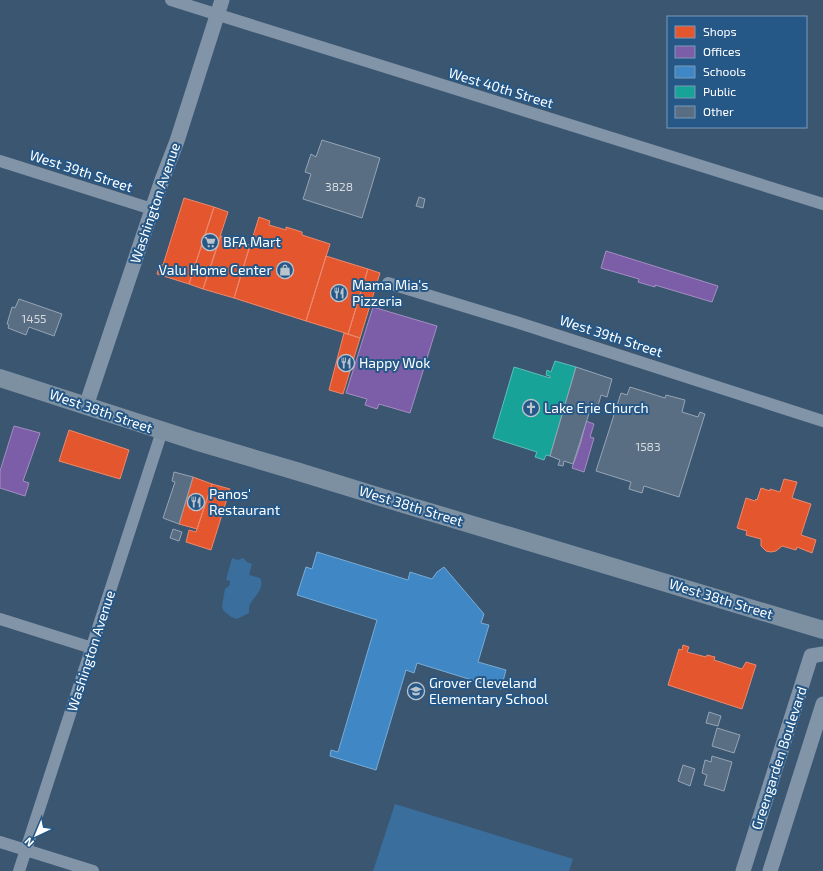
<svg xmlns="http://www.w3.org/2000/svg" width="823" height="871" viewBox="0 0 823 871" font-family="'Exo 2',sans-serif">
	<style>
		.green { fill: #3a6e9d }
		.shops { fill: #e4572e; stroke: #ec896d }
		.offices { fill: #7b5ea7; stroke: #a38ec1 }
		.schools { fill: #3f88c5; stroke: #79acd6 }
		.public { fill: #17a398; stroke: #5dbfb7 }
		.building { fill: #596e83; stroke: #96a5b5 }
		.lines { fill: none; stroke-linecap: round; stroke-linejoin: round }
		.minor { stroke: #8294a7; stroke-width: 12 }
		.tertiary { stroke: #8294a7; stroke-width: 15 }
		.secondary { stroke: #7d90a2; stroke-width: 18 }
		.labels { text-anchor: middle; stroke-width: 4; stroke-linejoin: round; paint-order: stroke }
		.number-label { font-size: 12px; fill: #d6dbe0 }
		.street-label { font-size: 14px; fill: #fff; stroke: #255787 }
		.poi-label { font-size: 14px; fill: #fff; stroke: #255787; text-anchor: start }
	</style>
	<rect width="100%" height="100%" fill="#3b5671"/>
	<path class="green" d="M232,558L238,560L243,558L247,562L252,564L249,575L260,578C265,588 255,596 250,604C249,606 249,610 249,613L237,619L231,617L223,610L222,606L225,589L230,585V581L226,580Z
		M395,804L573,859L569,871H373Z"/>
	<path class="shops" d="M184,198L214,207L189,284L157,274L160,264L163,265Z
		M214,207L228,212L203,289L189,284Z
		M259,217L270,221L269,225L286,230V227L302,232V235L330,244L306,321L234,298Z
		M221,236L250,245L234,298L203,289Z
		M326,256L368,269L348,334L306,321Z
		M368,269L380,273L360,338L348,334Z
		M344,333L360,338L343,394L329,390Z
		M69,430L129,450L120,479L59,461Z
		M193,477L212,484L197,529L179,524Z
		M784,479L797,482L792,498L811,504L801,535L816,540L812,553L797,547L796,550L782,546L776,551L771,552L766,551L761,546V539L746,535L747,531L737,528L746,498L755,501L756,499L757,500L761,488L770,491V489L780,492Z
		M212,484L230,489L211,550L186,542L189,530L196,532Z
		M683,645L689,647L687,652L706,657L707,655L715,657L714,660L742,669L746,662L756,665L742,709L668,685L679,649L682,650Z"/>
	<path class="offices" d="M606,251L718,286L712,302L655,285V287L638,282L639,279L601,268Z
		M373,307L437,326L410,413L379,404L377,409L365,405L367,399L346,393Z
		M586,421L594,424L590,437L594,438L584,472L572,468L581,442Z
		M14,426L40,433L23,481L29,483L25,496L0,488V471Z"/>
	<path class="schools" d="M317,552L408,580L410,572L432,579L437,572L444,567L484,614L481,623L489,625L478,662L506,670L501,689L417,663L414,673L406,670L376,770L330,756L331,750L338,752L377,620L297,595L306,567L312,569Z"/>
	<path class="public" d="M555,361L576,367L550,456L546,455L544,460L535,457L537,452L493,438L514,367L550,378V376L546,375L547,370L551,372Z"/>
	<path class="building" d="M322,140L380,158L362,218L303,199L311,174L305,172L311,154L316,157Z
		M419,197L425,199L423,208L416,206Z
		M19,299L62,314L54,336L29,327L26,335L8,328L9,325L7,324L12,307L15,308Z
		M576,367L612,379L607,397L601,395L598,406L592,404L573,464L564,461L563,466L558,465L560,460L550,456Z
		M630,387L665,398L666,395L685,400L682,412L698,417L700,412L705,414L679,497L644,486L642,493L629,489L631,482L596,471L621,393L627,395Z
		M174,472L193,477L179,524L163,518L175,482L172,481Z
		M173,529L182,532L179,541L170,538Z
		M709,712L721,716L718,726L706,723Z
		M717,728L740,735L734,753L712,746Z
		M712,756L732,762L724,791L704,785L707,775L702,773L705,760L711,762Z
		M683,765L695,769L690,786L678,781Z"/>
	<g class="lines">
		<path class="minor" d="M171,0L823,204
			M0,161L152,209
			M388,283L516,322L823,421
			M0,619L92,648
			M0,842L93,871
			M19,871L162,431"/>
		<path class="tertiary" d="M86,406L162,180L177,141L222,0
			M743,871L811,656L823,654
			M770,871L823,704"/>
		<path class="secondary" d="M0,378L195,441L296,471L413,507L823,630"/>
	</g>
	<defs>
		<g id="supermarket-ring" transform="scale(0.9)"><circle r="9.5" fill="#255787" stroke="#bac4cd" stroke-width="1.5"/><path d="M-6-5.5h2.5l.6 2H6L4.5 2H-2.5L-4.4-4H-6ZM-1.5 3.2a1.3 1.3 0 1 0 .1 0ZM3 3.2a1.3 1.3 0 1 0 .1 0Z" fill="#bac4cd"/></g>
		<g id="shop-ring" transform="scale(0.9)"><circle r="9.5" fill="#255787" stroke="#bac4cd" stroke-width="1.5"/><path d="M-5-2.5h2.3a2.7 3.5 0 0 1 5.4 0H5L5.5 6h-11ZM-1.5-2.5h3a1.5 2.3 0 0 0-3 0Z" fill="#bac4cd"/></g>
		<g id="restaurant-ring" transform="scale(0.9)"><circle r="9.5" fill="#255787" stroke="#bac4cd" stroke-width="1.5"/><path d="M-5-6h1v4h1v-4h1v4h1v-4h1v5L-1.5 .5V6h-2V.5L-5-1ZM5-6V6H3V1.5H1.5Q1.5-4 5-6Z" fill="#bac4cd"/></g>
		<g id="church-ring" transform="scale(0.9)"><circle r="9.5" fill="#255787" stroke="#bac4cd" stroke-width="1.5"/><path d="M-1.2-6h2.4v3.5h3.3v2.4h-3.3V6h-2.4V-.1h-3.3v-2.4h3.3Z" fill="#bac4cd"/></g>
		<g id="school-ring" transform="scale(0.9)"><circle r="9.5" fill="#255787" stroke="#bac4cd" stroke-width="1.5"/><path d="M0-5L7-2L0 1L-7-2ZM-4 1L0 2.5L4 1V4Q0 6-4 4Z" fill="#bac4cd"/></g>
	</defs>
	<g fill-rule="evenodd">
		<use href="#supermarket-ring" x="210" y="242"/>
		<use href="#shop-ring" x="285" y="270"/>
		<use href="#restaurant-ring" x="339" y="293"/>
		<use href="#restaurant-ring" x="346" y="363"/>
		<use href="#church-ring" x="531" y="408"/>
		<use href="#restaurant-ring" x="196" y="502"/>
		<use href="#school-ring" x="416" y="691"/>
	</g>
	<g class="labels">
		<g class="number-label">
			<text x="339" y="191">3828</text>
			<text x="34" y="323">1455</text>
			<text x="648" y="451">1583</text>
		</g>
		<g class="street-label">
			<text transform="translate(501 88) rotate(17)" y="5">West 40th Street</text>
			<text transform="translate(81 171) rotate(18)" y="5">West 39th Street</text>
			<text transform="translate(155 203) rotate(-71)" y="5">Washington Avenue</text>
			<text transform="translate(611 336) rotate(18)" y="5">West 39th Street</text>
			<text transform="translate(101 411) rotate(19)" y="5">West 38th Street</text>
			<text transform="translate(411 506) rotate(17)" y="5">West 38th Street</text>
			<text transform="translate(721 599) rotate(17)" y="5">West 38th Street</text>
			<text transform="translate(91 651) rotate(-72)" y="5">Washington Avenue</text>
			<text transform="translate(779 758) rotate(-72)" y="5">Greengarden Boulevard</text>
		</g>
		<g class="poi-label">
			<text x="223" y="247">BFA Mart</text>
			<text x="272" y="275" text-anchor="end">Valu Home Center</text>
			<text x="352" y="290">Mama Mia's<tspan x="352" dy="16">Pizzeria</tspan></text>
			<text x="359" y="368">Happy Wok</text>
			<text x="544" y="413">Lake Erie Church</text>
			<text x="209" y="499">Panos'<tspan x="209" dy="16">Restaurant</tspan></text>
			<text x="429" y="688">Grover Cleveland<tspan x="429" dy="16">Elementary School</tspan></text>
		</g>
	</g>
	<rect x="667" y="16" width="140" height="112" fill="#255787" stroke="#7c9ab7"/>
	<rect x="675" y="26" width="20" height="12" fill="#e4572e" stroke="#7c9ab7"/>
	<text x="703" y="36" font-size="12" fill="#ffffff">Shops</text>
	<rect x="675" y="46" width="20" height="12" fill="#7b5ea7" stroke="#7c9ab7"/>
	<text x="703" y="56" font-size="12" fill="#ffffff">Offices</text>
	<rect x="675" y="66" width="20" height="12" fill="#3f88c5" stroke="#7c9ab7"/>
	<text x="703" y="76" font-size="12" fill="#ffffff">Schools</text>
	<rect x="675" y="86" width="20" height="12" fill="#17a398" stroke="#7c9ab7"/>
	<text x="703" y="96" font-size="12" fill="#ffffff">Public</text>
	<rect x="675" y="106" width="20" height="12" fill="#596e83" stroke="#7c9ab7"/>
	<text x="703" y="116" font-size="12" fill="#ffffff">Other</text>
	<g transform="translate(36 835) rotate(224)" stroke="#255787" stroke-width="3" paint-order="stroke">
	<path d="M0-3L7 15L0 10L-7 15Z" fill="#ffffff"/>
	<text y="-6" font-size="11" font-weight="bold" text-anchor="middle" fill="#ffffff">N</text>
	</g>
</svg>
